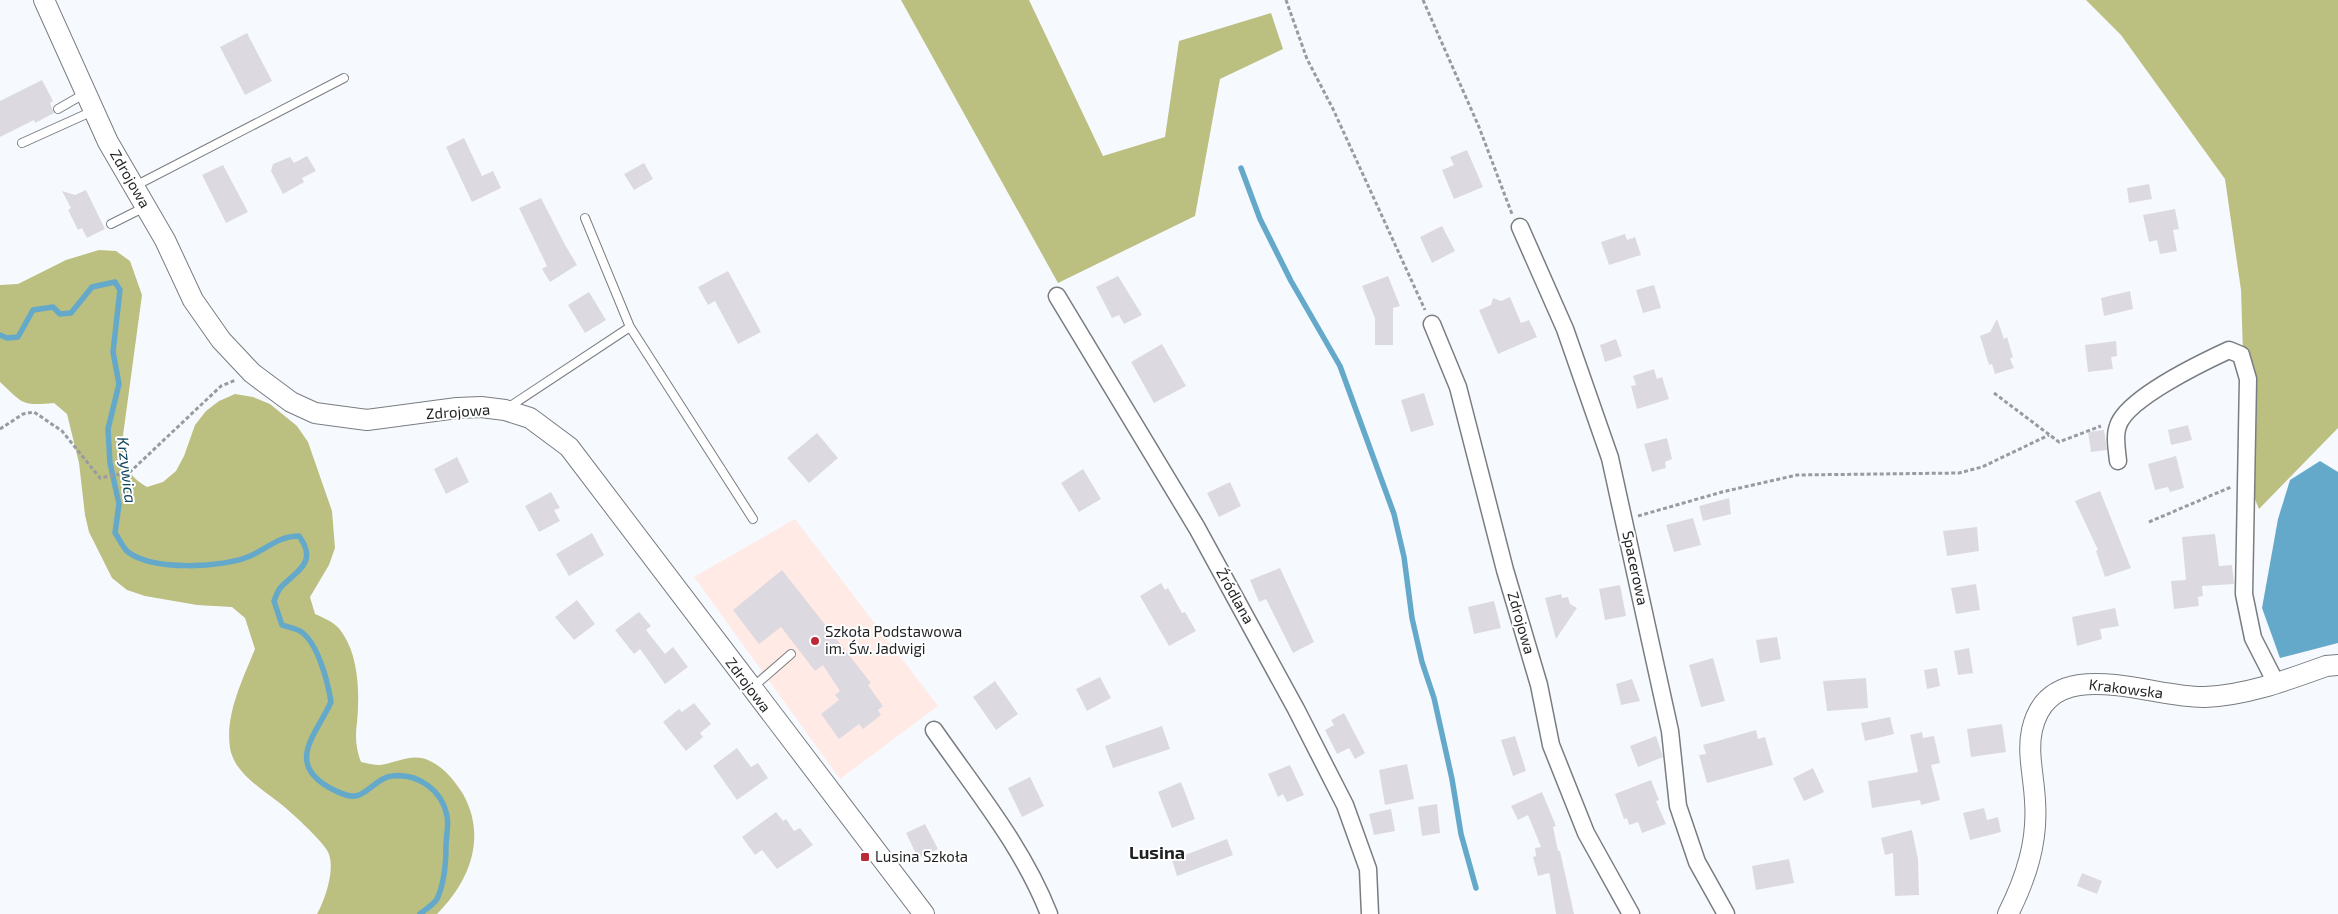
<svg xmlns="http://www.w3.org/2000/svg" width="2338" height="914" viewBox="0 0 2338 914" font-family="'Exo 2',sans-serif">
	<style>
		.education { fill: #ffeae5 }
		.forest { fill: #bbbf80 }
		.water { fill: #65a9ca }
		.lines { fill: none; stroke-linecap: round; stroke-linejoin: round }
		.stream { stroke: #65a9ca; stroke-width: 5.5 }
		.building { fill: #dcdae0 }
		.service-casing { stroke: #797d81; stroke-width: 10 }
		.minor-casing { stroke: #797d81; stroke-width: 19 }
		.tertiary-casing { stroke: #797d81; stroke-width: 22 }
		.path { stroke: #989b9f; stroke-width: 3; stroke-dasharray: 4 2.5; stroke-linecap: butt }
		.service { stroke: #fff; stroke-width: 8 }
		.minor { stroke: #fff; stroke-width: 16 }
		.tertiary { stroke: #fff; stroke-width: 20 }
		.poi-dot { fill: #bb2a36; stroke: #fff; stroke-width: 2 }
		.labels { text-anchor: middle; stroke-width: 4; stroke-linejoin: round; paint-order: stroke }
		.street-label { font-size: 15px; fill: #1e2022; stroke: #fff }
		.poi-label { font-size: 15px; fill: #1e2022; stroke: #fff; text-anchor: start }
		.water-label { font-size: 16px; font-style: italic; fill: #0f475f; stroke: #fff }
		.quarter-label { font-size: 18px; font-weight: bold; fill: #1e2022; stroke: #fff }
	</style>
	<rect width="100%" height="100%" fill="#f6faff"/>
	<path class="education" d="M795,519L938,706L840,779L694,577Z"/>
	<path class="forest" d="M901,0H1029L1103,156L1165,137L1179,41L1271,13L1283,49L1220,79L1195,216L1058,283Z
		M2086,0H2338V428L2259,509L2247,480L2241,290L2225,179L2121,35Z
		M99,250L116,251L130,261L142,295L122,443C125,466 127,475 147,487L163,482L176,471L184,456L195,425L206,411L219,401L235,394L253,397L270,404L297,426L308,442L332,511L335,548L329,565L310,597L315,614C326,619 337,623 343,634C356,653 359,683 358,705C358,729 352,737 361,762C367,763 374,765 380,765C396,763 411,753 428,760C444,767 454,780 463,794C487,837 470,881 437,914H317C325,900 336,868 328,852C323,841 288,809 277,801C259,787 234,772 230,748C225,714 243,679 255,649L245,618L232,607L197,605L145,596L127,590L112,578L89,532L85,515L79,463L67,414L54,403C20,406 23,403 0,382V285L18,284L66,260Z"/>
	<path class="water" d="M2320,461L2338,472V643L2280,658L2262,608L2278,519L2290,480Z"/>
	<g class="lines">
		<path class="stream" d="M1241,168L1260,219L1291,281L1340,366L1394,514L1404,557L1412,618L1422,662L1434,698L1452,779L1461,834L1476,888
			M0,335L7,338L18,337L33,310L53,307L60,314L71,313L92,287L115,282L120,290L113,352L119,384L108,429L110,463L119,504L115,533C119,538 123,548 128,552C153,571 223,568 250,556C268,548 279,536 299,536C318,562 298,570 281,587C278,590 276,596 274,601L282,625C287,627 295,628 300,631C318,642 328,683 331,702C316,735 285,763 330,788C338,792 351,799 359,795C370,791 379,777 392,776C418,773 442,790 447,816C449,825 446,837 446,846C446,863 444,884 437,899C434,904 425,910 420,914"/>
	</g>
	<path class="building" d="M247,33L272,81L245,95L220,47Z
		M42,80L53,101L50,103L54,113L35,123L34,120L0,137V101Z
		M464,138L482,176L493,171L501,188L472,202L446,147Z
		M1467,150L1483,187L1454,199L1442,170L1454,165L1450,157Z
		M307,156L316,171L302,178L304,182L283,194L271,171L273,164L290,157L294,163Z
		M644,163L653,179L634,190L624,174Z
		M223,165L248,212L226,223L202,175Z
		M2149,184L2152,199L2129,203L2127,188Z
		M86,190L105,229L87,238L82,228L78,230L68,210L71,208L62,191L75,195Z
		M541,198L564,243L577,265L550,282L542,269L547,266L519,208Z
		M2175,209L2179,229L2173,230L2177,251L2160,254L2157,240L2149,242L2143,215Z
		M1442,226L1455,251L1432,263L1420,237Z
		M1625,234L1627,240L1635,237L1641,255L1609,265L1601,242Z
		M728,271L761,332L738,344L715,301L708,305L698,287Z
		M1118,276L1142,315L1124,324L1119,315L1112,318L1096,287Z
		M1388,276L1400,306L1393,308V345H1375V318L1362,286Z
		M1654,285L1661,308L1643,313L1636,290Z
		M2130,291L2133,309L2104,316L2101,298Z
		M589,292L606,320L585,333L568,305Z
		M1510,297L1521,323L1529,320L1537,337L1498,354L1479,310L1491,305L1493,298L1501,301Z
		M1997,319L2004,339L2007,337L2013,357L2010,359L2014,368L1995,374L1992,364L1989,365L1980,336L1990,332Z
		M1616,339L1622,356L1605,362L1600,345Z
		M2116,341L2117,356L2111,357L2113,369L2088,372L2085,345Z
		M1162,344L1186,386L1154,403L1131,362Z
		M1654,369L1657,379L1662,377L1669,399L1637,409L1631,386L1636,385L1633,376Z
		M1424,393L1434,425L1411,432L1401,400Z
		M2188,425L2192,440L2171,445L2168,430Z
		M2104,430L2107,450L2091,452L2088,432Z
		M817,433L838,458L809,483L787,458Z
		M1667,438L1672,459L1665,462L1666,468L1652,472L1644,444Z
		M2176,456L2184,488L2170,492L2168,487L2155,490L2148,464Z
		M457,457L469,482L446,494L434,469Z
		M1083,469L1101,499L1079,512L1061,483Z
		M1230,482L1241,506L1219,517L1207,493Z
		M2100,491L2131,568L2105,577L2096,551L2098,550L2075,501Z
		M551,492L560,508L554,510L560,521L539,532L525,506Z
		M1729,498L1731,514L1703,521L1699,506Z
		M1693,518L1701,545L1674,552L1666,525Z
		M1977,527L1979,551L1947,556L1943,531Z
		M592,533L604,555L569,576L556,554Z
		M2215,534L2219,566L2232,565L2234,584L2202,586L2203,596L2198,597L2199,606L2174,609L2171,581L2186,580L2182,537Z
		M1280,568L1314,642L1293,653L1266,599L1259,602L1250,580Z
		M782,570L871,683L868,685L883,706L878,710L881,715L863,729L859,724L839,739L821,714L839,700L835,695L840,691L823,665L815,671L781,627L759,644L733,610Z
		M1161,583L1165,590L1168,588L1182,613L1185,612L1196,631L1169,646L1140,596Z
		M1976,584L1980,610L1956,614L1951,588Z
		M1620,585L1626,616L1605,620L1599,589Z
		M1561,594L1562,598L1568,597L1570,604L1577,608L1556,639L1545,598Z
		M577,600L595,624L574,640L555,617Z
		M1494,601L1501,628L1474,634L1468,607Z
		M2115,608L2119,626L2100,629L2102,639L2077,646L2072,617Z
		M639,612L651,626L646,630L665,654L673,647L688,667L665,684L640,649L634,654L615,630Z
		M1777,637L1781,659L1760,663L1756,640Z
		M1969,648L1973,673L1958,675L1954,651Z
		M1713,658L1725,701L1701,707L1689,665Z
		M1937,668L1940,686L1927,689L1924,670Z
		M1100,677L1111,698L1087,711L1076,689Z
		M1866,678L1868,708L1827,711L1823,681Z
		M1632,679L1640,701L1621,705L1616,684Z
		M995,681L1018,714L996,730L973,697Z
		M694,703L711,724L700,733L703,737L686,751L663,722L679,709L682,712Z
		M1344,713L1365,753L1355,759L1349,748L1337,754L1325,730L1334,725L1331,720Z
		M1890,717L1894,734L1865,741L1861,723Z
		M2002,724L2006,752L1971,757L1967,729Z
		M1162,726L1170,749L1113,768L1105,746Z
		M1756,730L1758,739L1765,737L1773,765L1707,783L1699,755L1706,754L1703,745Z
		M1922,732L1923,738L1934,736L1940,763L1931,765L1940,800L1921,805L1920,800L1872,808L1868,781L1918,772L1910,735Z
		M1515,736L1526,771L1513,776L1501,740Z
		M1656,736L1663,757L1638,767L1630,746Z
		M737,748L751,767L758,763L768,778L737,800L713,766Z
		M1407,764L1414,799L1385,805L1379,770Z
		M1290,765L1304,795L1287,802L1283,794L1278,797L1268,774Z
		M1813,768L1824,792L1804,801L1793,778Z
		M1030,777L1044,806L1022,817L1008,788Z
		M1651,780L1659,800L1656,801L1666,824L1642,833L1638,822L1629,825L1627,818L1624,819L1615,794Z
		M1181,782L1195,819L1172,828L1158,792Z
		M1542,792L1556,826L1553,827L1558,851H1560L1574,914H1556L1550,876L1549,873L1538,876L1533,857L1536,856L1535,848L1541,847L1528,815L1518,820L1511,806Z
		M1437,804L1440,833L1422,836L1418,807Z
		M1984,808L1987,820L1998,817L2001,832L1970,840L1963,813Z
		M1391,809L1395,831L1374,835L1369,814Z
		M776,812L783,821L786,819L794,831L800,828L813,845L777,869L762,850L755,855L742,837Z
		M925,824L938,849L918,858L906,833Z
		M1912,830L1918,859L1919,895L1895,896L1893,853L1885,855L1881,838Z
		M1227,839L1233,855L1177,876L1172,860Z
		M1789,859L1794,883L1756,890L1752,866Z
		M2082,873L2102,881L2097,894L2077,886Z"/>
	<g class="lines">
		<g class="service-casing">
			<path id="service" d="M58,109L84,94
				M22,143L93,111
				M135,186L344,78
				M111,224L145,207
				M630,327L753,519
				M509,407L630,327L585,218
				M753,687L791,654"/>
		</g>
		<g class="minor-casing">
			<path id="minor" d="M1520,227L1565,329L1610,458L1670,731L1678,806L1697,862L1726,914
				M1057,296L1197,528L1296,709L1345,805L1368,869L1370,914
				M1432,324L1458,387L1505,570L1539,685L1551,745L1586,833L1631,914
				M2118,461C2117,450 2114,436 2118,426C2126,399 2203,362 2229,350L2241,355L2248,379L2244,594L2253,638L2276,683
				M934,730C975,789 1023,847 1049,914"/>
		</g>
		<g class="tertiary-casing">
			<path id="tertiary" d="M44,0L108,142L165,240L193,300L221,340L252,373L291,402L315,413L367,420L457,408L481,407L505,410L530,418L569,447L924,914
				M2008,914C2026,878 2038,842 2035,801C2034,777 2027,753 2032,730C2050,650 2152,699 2205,697C2248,695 2287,680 2326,666L2338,665"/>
		</g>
		<path class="path" d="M1286,0L1307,59L1333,109L1425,310
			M1423,0L1479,127L1512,214
			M1994,393L2059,442L2101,426
			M0,429L23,414L34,412L62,431L100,478L130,472L221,386L236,380
			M1638,516L1722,492L1797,475L1959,473L1982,467L2049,435
			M2149,522L2231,487"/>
		<use href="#service" class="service"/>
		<use href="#minor" class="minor"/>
		<use href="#tertiary" class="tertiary"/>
	</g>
	<g class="poi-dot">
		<circle cx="815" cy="641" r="5"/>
		<rect x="860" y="852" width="10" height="10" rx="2.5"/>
	</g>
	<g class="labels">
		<g class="street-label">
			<text transform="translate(130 179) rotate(60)" y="5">Zdrojowa</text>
			<text transform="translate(458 412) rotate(-4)" y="5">Zdrojowa</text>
			<text transform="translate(1635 568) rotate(78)" y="5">Spacerowa</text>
			<text transform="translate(1235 596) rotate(61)" y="5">Źródlana</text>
			<text transform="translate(1521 623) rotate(74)" y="5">Zdrojowa</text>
			<text transform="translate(748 685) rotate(53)" y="5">Zdrojowa</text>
			<text transform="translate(2126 689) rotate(7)" y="5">Krakowska</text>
		</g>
		<g class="poi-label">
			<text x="825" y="637">Szkoła Podstawowa<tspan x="825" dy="17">im. Św. Jadwigi</tspan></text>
			<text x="875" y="862">Lusina Szkoła</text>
		</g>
		<g class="water-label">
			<text transform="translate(127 470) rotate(83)" y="6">Krzywica</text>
		</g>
		<g class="quarter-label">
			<text x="1157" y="859">Lusina</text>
		</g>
	</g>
</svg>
